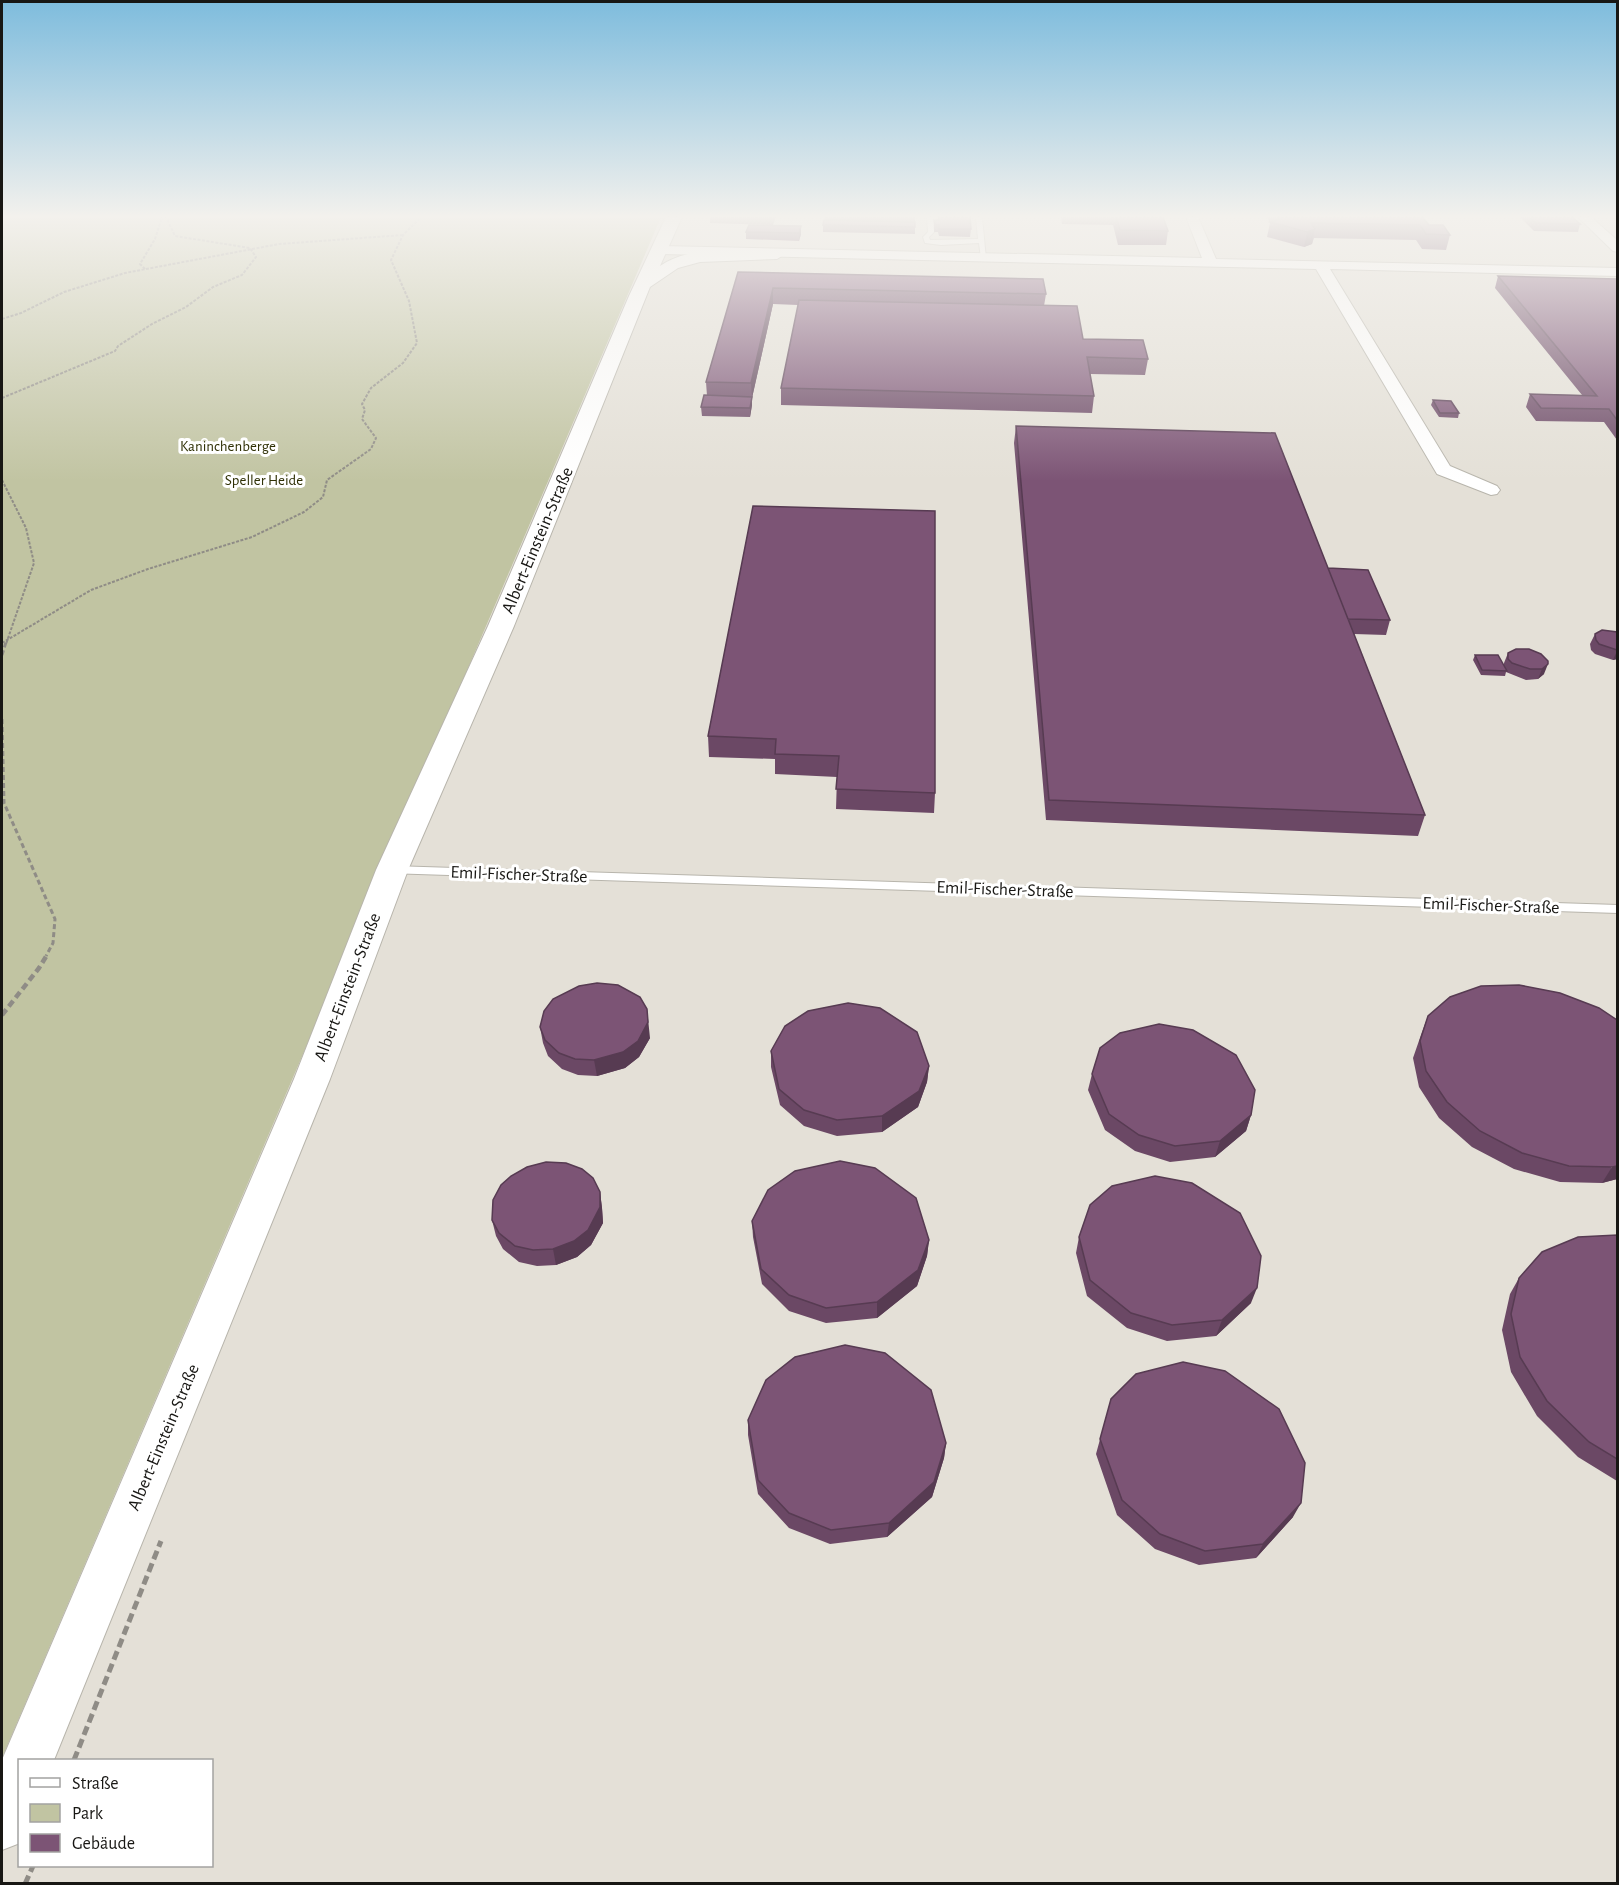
<svg xmlns="http://www.w3.org/2000/svg" width="1619" height="1885" viewBox="0 0 1619 1885" font-family="'Alegreya Sans',sans-serif">
	<style>
		.green { fill: #c1c4a2 }
		.lines { fill: none; stroke-linecap: round; stroke-linejoin: round }
		.service-casing { stroke: #b8b5ac; stroke-width: 2 }
		.minor-casing { stroke: #b8b5ac; stroke-width: 2 }
		.secondary-casing { stroke: #b8b5ac; stroke-width: 2 }
		.path-far3 { stroke: #8f8c86; stroke-width: 2; stroke-dasharray: 3 1.5; stroke-linecap: butt }
		.path-far2 { stroke: #8f8c86; stroke-width: 3; stroke-dasharray: 5 3; stroke-linecap: butt }
		.path-far1 { stroke: #8f8c86; stroke-width: 4.5; stroke-dasharray: 7 4; stroke-linecap: butt }
		.path { stroke: #8f8c86; stroke-width: 5; stroke-dasharray: 9 4.5; stroke-linecap: butt }
		.service { fill: #fff; fill-rule: evenodd }
		.minor { fill: #fff; fill-rule: evenodd }
		.secondary { fill: #fff; fill-rule: evenodd }
		.wall { fill: #6b4865 }
		.shaded-wall { fill: #573b52 }
		.building { fill: #7c5475; stroke: #573b52; stroke-width: 1.5 }
		.labels { text-anchor: middle; stroke-width: 6; stroke-linejoin: round; paint-order: stroke }
		.far-park-label { font-size: 15px; fill: #2f3005; stroke: #fff }
		.street-label { font-size: 18px; fill: #181714; stroke: #fff }
	</style>
	<rect width="100%" height="100%" fill="#e4e0d7"/>
	<path class="green" d="M2,217H661L2,1758Z"/>
	<g class="lines">
		<g class="service-casing">
			<path id="service" d="M927,217H933L934,232L929,237L930,240L978,239L976,217H982L986,259L981,258L979,243L941,245L925,243L923,237L928,232Z
				M392,866L1618,905V913L387,873L386,870Z"/>
		</g>
		<g class="minor-casing">
			<path id="minor" d="M1186,217H1198L1216,259L1618,268V276L1330,269L1450,466L1497,486L1500,490L1497,494L1491,495L1437,474L1316,269L661,254L654,250L661,246L1202,258Z
				M1578,217H1591L1618,241V252L1613,251Z"/>
		</g>
		<g class="secondary-casing">
			<path id="secondary" d="M666,217H682L660,266C692,244 741,251 777,249L785,254L777,259L700,262L678,268L650,287L514,626L408,870L330,1079L54,1760H20V1843L2,1850V1760L294,1079L376,870L488,626L629,296Z"/>
		</g>
		<path class="path-far3" d="M145,269L140,264L155,239L162,217
			M2,319L21,313L64,292L125,273L279,244L403,235
			M2,398L115,351L118,346L152,324L186,307L213,287L242,275L256,257L250,248L175,236L166,217
			M2,480L26,528L34,563L6,644
			M2,643L91,590L148,569L252,537L304,512L323,497L327,480L371,449L376,438L362,419L365,410L362,404L371,388L403,363L417,343L409,301L391,260L403,235L421,217"/>
		<path class="path-far2" d="M2,655L6,642
			M2,719L4,803L55,919L53,943L46,956"/>
		<path class="path-far1" d="M2,1015L39,968L47,955"/>
		<path class="path" d="M74,1760L161,1541
			M25,1884L33,1866"/>
		<use href="#service" class="service"/>
		<use href="#minor" class="minor"/>
		<use href="#secondary" class="secondary"/>
	</g>
	<path class="wall" d="M710,217H776L773,225L710,223Z
		M825,217H915V234L823,232V225Z
		M938,217H970L971,229L970,237L939,236L938,232H934V220H938Z
		M1061,217H1163L1168,231L1166,245H1118L1113,225L1062,224Z
		M1267,217H1422L1429,225L1450,235L1446,250L1422,249L1416,240L1314,238L1312,244L1304,247L1267,237L1270,223Z
		M1520,217H1572L1580,224L1578,232L1534,231Z
		M801,226V234L799,241L746,239V232Z
		M738,272L1046,294L1044,306L1083,339L1148,359L1145,375L1090,374L1094,396L1092,413L781,405V388L798,305L773,304L752,398V405L750,417L702,416L701,407L707,396L706,382Z
		M1498,276L1617,279V440L1604,422L1536,421L1526,407L1530,394L1582,395L1495,288Z
		M1433,400L1459,413L1458,418L1439,417L1431,405Z
		M1016,426L1328,568L1390,620L1386,635L1354,634L1425,815L1418,836L1046,820L1014,443Z
		M753,506L935,793L934,813L836,809L837,777L775,774V759L709,757L708,736Z
		M1617,632V659L1613,660L1595,654L1591,650L1590,644L1595,634Z
		M1508,653L1541,654L1544,674L1538,679L1526,680L1506,672L1505,676L1481,675L1473,660L1475,655L1504,666V663Z
		M1519,985L1617,1179L1602,1183L1560,1182L1514,1169L1472,1147L1439,1118L1419,1087L1413,1058L1422,1032L1428,1016Z
		M540,1027L650,1038L639,1057L625,1068L597,1076L578,1075L562,1069L548,1056L543,1043Z
		M771,1051L929,1066L927,1082L918,1107L882,1132L837,1136L804,1126L780,1105L771,1067Z
		M1092,1074L1251,1115L1246,1131L1215,1157L1170,1162L1135,1151L1105,1130L1088,1090Z
		M600,1192L602,1208L603,1223L591,1245L577,1257L556,1265L537,1266L519,1262L503,1249L496,1236L492,1220Z
		M752,1221L929,1240L927,1256L917,1286L877,1318L826,1323L789,1311L762,1284L753,1237Z
		M1617,1235V1481L1578,1457L1537,1416L1511,1372L1502,1330L1510,1294L1519,1278Z
		M1079,1237L1251,1303L1216,1336L1167,1341L1127,1328L1087,1296L1076,1253Z
		M1111,1399L1293,1517L1256,1558L1199,1565L1155,1549L1117,1515L1096,1454Z
		M748,1420L946,1443L944,1458L932,1497L887,1537L830,1544L789,1528L758,1494L748,1435Z"/>
	<path class="shaded-wall" d="M801,226V234L799,241V233Z
		M1315,229L1312,244L1304,247L1307,232Z
		M773,288V304L752,398V405L750,417V408L752,398L751,383Z
		M1617,651V659L1613,660Z
		M1548,664L1544,674L1538,679L1542,669Z
		M647,1009L650,1038L639,1057L625,1068L597,1076L594,1060Z
		M929,1066L927,1082L918,1107L882,1132V1116Z
		M1251,1115L1246,1131L1215,1157L1220,1141Z
		M1617,1166V1179L1602,1183L1612,1167Z
		M600,1192L602,1208L603,1223L591,1245L577,1257L556,1265L553,1249Z
		M929,1240L927,1256L917,1286L877,1318V1302Z
		M1257,1288L1251,1303L1216,1336L1222,1320Z
		M946,1443L944,1458L932,1497L887,1537L889,1523Z
		M1301,1503L1293,1517L1256,1558L1263,1544Z"/>
	<path class="building" d="M939,217H970L971,229H939V225H935L934,220H939Z
		M1116,217H1163L1168,231L1120,230Z
		M1278,217H1422L1429,225H1443L1450,235L1426,234L1420,225L1311,223L1315,229L1307,232L1270,222L1279,219Z
		M1530,217H1572L1580,224L1536,223Z
		M824,220L915,222V227L823,225Z
		M749,225L801,226L799,233L746,232Z
		M738,272L1043,279L1046,294L773,288L751,383L706,382Z
		M1498,276L1617,279V420L1609,409L1541,408L1530,394L1597,396Z
		M799,300L1077,306L1083,339L1143,340L1148,359L1087,357L1094,396L781,388Z
		M704,395L752,397L750,408L701,407Z
		M1433,400L1451,401L1459,413H1440Z
		M1016,426L1275,433L1425,815L1049,800Z
		M753,506L935,511V793L836,789L839,756L775,754L776,739L708,736Z
		M1328,568L1368,570L1390,620L1348,619Z
		M1602,630L1617,632V650L1599,644L1596,640L1595,634Z
		M1516,649H1529L1541,654L1548,661V664L1542,669H1530L1512,663L1508,659V653Z
		M1475,655H1498L1507,671L1482,670Z
		M597,983L618,985L640,997L647,1009L648,1022L638,1041L623,1052L594,1060L575,1059L559,1053L545,1040L540,1027L544,1011L553,999L579,986Z
		M1519,985L1560,993L1599,1008L1617,1020V1166L1612,1167L1569,1166L1522,1153L1480,1131L1447,1102L1426,1071L1420,1041L1428,1016L1450,997L1481,986Z
		M848,1003L880,1008L917,1032L929,1066L919,1091L882,1116L837,1120L804,1110L779,1089L771,1051L785,1026L808,1011Z
		M1159,1024L1193,1030L1236,1055L1255,1090L1251,1115L1220,1141L1175,1146L1139,1135L1109,1114L1092,1074L1100,1048L1120,1033Z
		M840,1161L875,1168L916,1198L929,1240L918,1270L877,1302L826,1308L789,1295L761,1269L752,1221L768,1190L795,1171Z
		M546,1162L566,1163L582,1169L593,1178L600,1192V1207L588,1230L574,1241L553,1249L533,1250L515,1246L499,1233L492,1220L493,1200L501,1185L511,1176L527,1167Z
		M1155,1176L1192,1183L1240,1213L1261,1256L1257,1288L1222,1320L1172,1325L1131,1313L1090,1280L1079,1237L1090,1205L1112,1186Z
		M1617,1235V1459L1589,1442L1547,1401L1520,1357L1511,1314L1519,1278L1542,1252L1578,1237Z
		M845,1345L885,1353L931,1390L946,1443L934,1482L889,1523L831,1530L789,1513L758,1480L748,1420L766,1380L795,1357Z
		M1183,1362L1225,1371L1279,1409L1305,1463L1301,1503L1263,1544L1205,1551L1160,1534L1122,1500L1100,1439L1111,1399L1136,1374Z"/>
	<linearGradient id="sky" x2="0" y2="1"><stop stop-color="#7ebcdd"/><stop offset="0.45" stop-color="#f3f1ed"/><stop offset="1" stop-color="#f3f1ed" stop-opacity="0"/></linearGradient>
	<rect width="1619" height="481" fill="url(#sky)"/>
	<g class="labels">
		<g class="far-park-label">
			<text x="228" y="451">Kaninchenberge</text>
			<text x="264" y="485">Speller Heide</text>
		</g>
		<g class="street-label">
			<text transform="translate(537 540) rotate(-67)" y="6">Albert-Einstein-Straße</text>
			<text transform="translate(519 874) rotate(2)" y="6">Emil-Fischer-Straße</text>
			<text transform="translate(1005 889) rotate(2)" y="6">Emil-Fischer-Straße</text>
			<text transform="translate(1491 905) rotate(2)" y="6">Emil-Fischer-Straße</text>
			<text transform="translate(347 987) rotate(-69)" y="6">Albert-Einstein-Straße</text>
			<text transform="translate(163 1437) rotate(-67)" y="6">Albert-Einstein-Straße</text>
		</g>
	</g>
	<rect width="1619" height="1885" fill="none" stroke="#181714" stroke-width="6"/>
	<rect x="18" y="1759" width="195" height="108" fill="#ffffff" stroke="#a3a2a1" stroke-width="1.5"/>
	<rect x="30" y="1778" width="30" height="9" fill="#ffffff" stroke="#a3a2a1" stroke-width="1.5"/>
	<text x="72" y="1789" font-size="18" fill="#181714">Straße</text>
	<rect x="30" y="1804" width="30" height="18" fill="#c1c4a2" stroke="#a3a2a1" stroke-width="1.5"/>
	<text x="72" y="1819" font-size="18" fill="#181714">Park</text>
	<rect x="30" y="1834" width="30" height="18" fill="#7c5475" stroke="#a3a2a1" stroke-width="1.5"/>
	<text x="72" y="1849" font-size="18" fill="#181714">Gebäude</text>
</svg>
